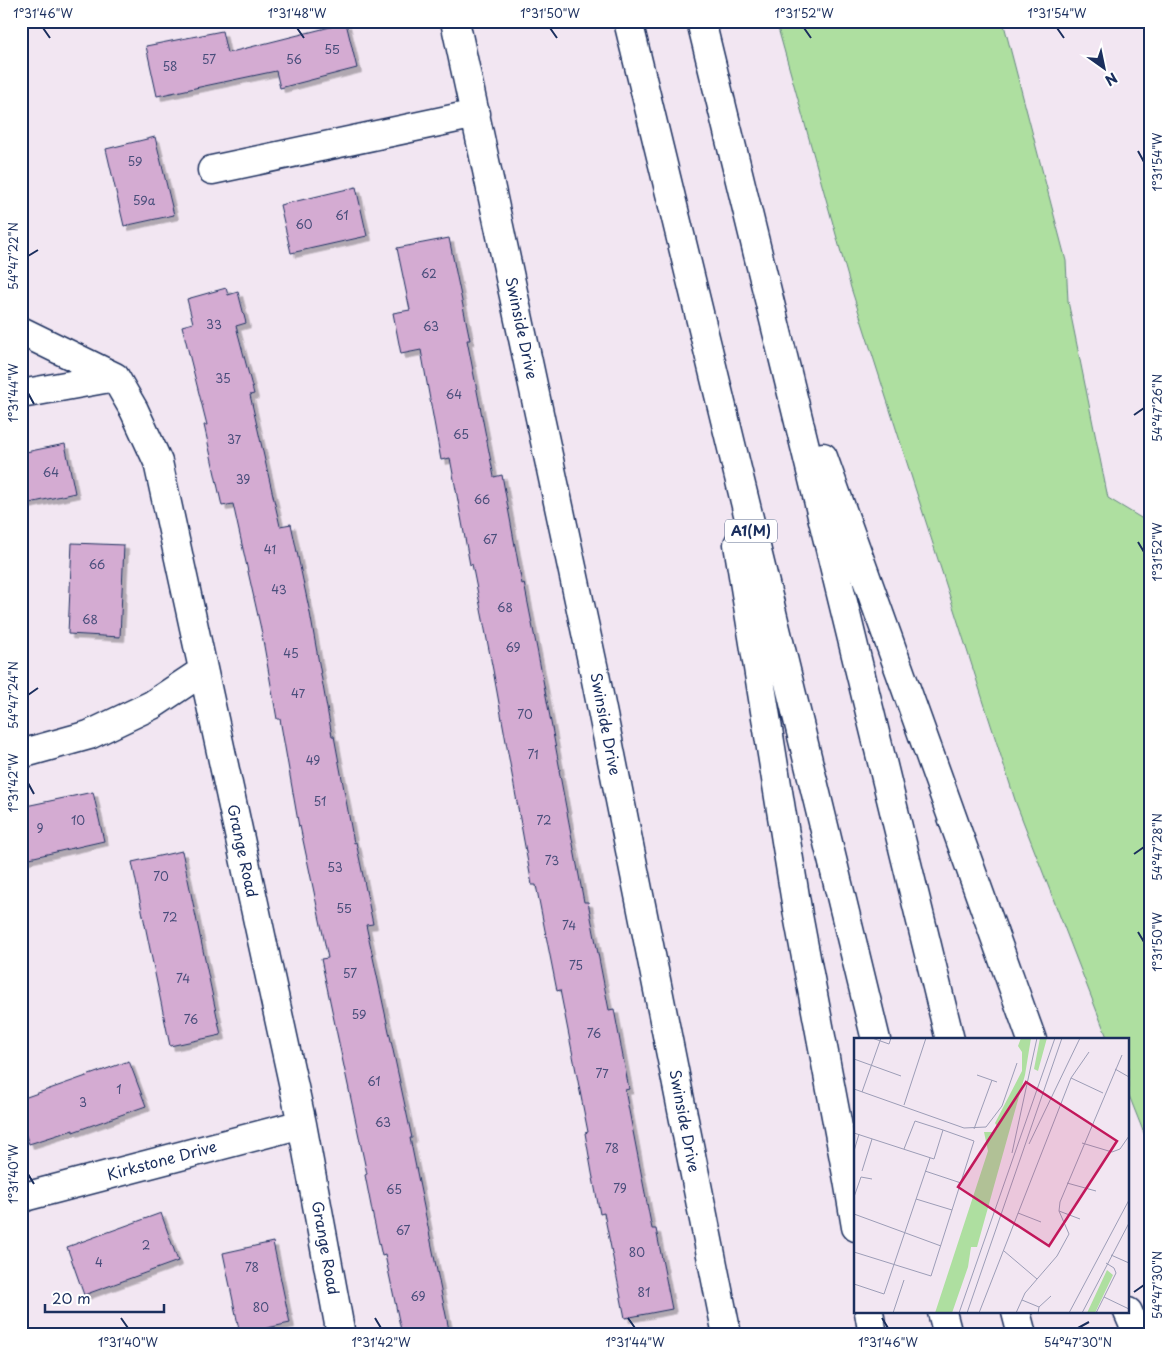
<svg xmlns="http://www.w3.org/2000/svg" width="1172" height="1356" viewBox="0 0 1172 1356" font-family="'Playpen Sans',sans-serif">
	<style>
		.green { fill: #aedfa0; stroke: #64877f }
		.building { fill: #d4abd2; stroke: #1b2f5e; filter: url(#shadow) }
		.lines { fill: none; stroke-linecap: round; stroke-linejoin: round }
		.minor-casing { stroke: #1b2f5e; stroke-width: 31 }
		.motorway-casing { stroke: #1b2f5e; stroke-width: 31 }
		.minor { stroke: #fff; stroke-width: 28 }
		.motorway { stroke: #fff; stroke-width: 28 }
		.ticks { fill: none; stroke: #1b2f5e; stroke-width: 2 }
		.labels { text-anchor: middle; stroke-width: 4; stroke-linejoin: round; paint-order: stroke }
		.number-label { font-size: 12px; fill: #494e7b }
		.shield { fill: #fff; stroke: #5f6d8e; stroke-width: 1 }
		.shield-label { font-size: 14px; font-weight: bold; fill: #1b2f5e }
		.street-label { font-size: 15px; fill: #1b2f5e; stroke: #fff }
		.inset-road { fill: none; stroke: #9c9db7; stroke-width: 1 }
		.view { fill: #c2185b; fill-opacity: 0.15; stroke: #c2185b; stroke-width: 2.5 }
		.inset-edge { fill: none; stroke: #1b2f5e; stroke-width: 2.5 }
		.neatline { fill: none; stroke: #1b2f5e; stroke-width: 2 }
		.ticks-label { font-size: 12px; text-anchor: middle; fill: #1b2f5e }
	</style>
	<defs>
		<filter id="shadow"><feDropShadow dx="4.5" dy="4.5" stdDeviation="0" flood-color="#0004"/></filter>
	</defs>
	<rect width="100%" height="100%" fill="#f2e6f2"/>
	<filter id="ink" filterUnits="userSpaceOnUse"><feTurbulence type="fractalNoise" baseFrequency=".02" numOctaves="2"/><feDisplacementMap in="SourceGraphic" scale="10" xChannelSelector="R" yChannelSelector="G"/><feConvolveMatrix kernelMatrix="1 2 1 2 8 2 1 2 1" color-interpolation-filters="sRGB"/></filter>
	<g filter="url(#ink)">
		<path class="green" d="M776,21H1003L1066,261L1068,301L1108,498L1151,524V1151L1128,1093V1040H1108L1016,803L851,288Z"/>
		<path class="building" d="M346,23L357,68L280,88L276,71L157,96L146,46L222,31L227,53Z
			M155,137L174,215L124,226L106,149Z
			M356,187L367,236L291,253L280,205Z
			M449,238L470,340H467L494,477L502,475L522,584L524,583L540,664L560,770H559L584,902H588L609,1010L614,1009L629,1089L625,1090L652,1229H656L672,1309L625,1318L604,1213L600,1214L592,1173L585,1133L588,1132L560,990L557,991L536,885H532L493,670L472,564L470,565L450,458L441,460L421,350L401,354L393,313L410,310L397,248Z
			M226,288L228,295L238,292L246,323L236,326L254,394L250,395L280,526L291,524L310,613L332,736H334L354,843L356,842L373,924L366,925L412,1138H410L450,1335H402L385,1255L382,1256L373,1216L365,1175L367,1174L321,959L328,958L300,826L299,827L280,719H277L261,629L249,576L233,504L222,506L204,425H207L182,326L193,323L187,299Z
			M65,444L75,493L21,505V453Z
			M72,543L124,545L120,637L68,634Z
			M93,792L104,841L21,860V807Z
			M182,851L221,1035L170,1046L132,862Z
			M129,1061L146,1106L73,1132V1130L29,1144L21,1122V1099Z
			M161,1213L178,1261L84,1295L67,1247Z
			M273,1242L290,1323L240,1334L223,1253Z"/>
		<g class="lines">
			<g class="minor-casing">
				<path id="minor" d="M455,21L594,670L727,1335
					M212,170L476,114
					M21,331L115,377L134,410L158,462L302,1124L341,1335
					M21,394L115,377
					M21,754L89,735L152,705L203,671
					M21,1199L28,1196L302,1124"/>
			</g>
			<g class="motorway-casing">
				<path id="motorway" d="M628,21L876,1040
					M701,21L950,1040
					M823,457L1032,1040
					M738,544L798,915L848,1180L856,1227
					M869,1312L873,1335
					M942,1312L948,1335
					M1016,1312L1022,1335
					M1128,1312L1138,1335"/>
			</g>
			<use href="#minor" class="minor"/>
			<use href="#motorway" class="motorway"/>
		</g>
	</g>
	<path class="ticks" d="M43,28L50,38M297,28L304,38M550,28L557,38M804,28L811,38M1057,28L1064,38M1138,151L1144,162M28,256L38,250M28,393L34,404M1134,415L1144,408M1138,542L1144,552M28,695L38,688M28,783L34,794M1134,854L1144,847M1138,932L1144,942M28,1174L34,1184M1134,1292L1144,1285M121,1318L128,1328M375,1318L381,1328M628,1318L635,1328M882,1318L888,1328M1078,1328L1089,1322"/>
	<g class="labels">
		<g class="number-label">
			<text x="332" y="54">55</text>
			<text x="209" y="64">57</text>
			<text x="294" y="64">56</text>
			<text x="170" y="71">58</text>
			<text x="135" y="166">59</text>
			<text x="144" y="205">59a</text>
			<text x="342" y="220">61</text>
			<text x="304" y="229">60</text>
			<text x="429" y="278">62</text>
			<text x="214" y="329">33</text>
			<text x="431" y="331">63</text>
			<text x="223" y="383">35</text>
			<text x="454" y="399">64</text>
			<text x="461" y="439">65</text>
			<text x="234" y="444">37</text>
			<text x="51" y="477">64</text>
			<text x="243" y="484">39</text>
			<text x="482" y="504">66</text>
			<text x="490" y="544">67</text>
			<text x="270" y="554">41</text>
			<text x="97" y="569">66</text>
			<text x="279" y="594">43</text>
			<text x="505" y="612">68</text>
			<text x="90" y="624">68</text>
			<text x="513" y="652">69</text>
			<text x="291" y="658">45</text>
			<text x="298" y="698">47</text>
			<text x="525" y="719">70</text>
			<text x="533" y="759">71</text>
			<text x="313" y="765">49</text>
			<text x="320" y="806">51</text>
			<text x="78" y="825">10</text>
			<text x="544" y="825">72</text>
			<text x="40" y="833">9</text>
			<text x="552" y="865">73</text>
			<text x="335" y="872">53</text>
			<text x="161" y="881">70</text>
			<text x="344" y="913">55</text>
			<text x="170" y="922">72</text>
			<text x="569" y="930">74</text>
			<text x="576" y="970">75</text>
			<text x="350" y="978">57</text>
			<text x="183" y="983">74</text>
			<text x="359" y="1019">59</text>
			<text x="191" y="1024">76</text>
			<text x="594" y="1038">76</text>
			<text x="602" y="1078">77</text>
			<text x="374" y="1086">61</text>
			<text x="119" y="1094">1</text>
			<text x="83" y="1107">3</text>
			<text x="383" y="1127">63</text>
			<text x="612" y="1153">78</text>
			<text x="620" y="1193">79</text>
			<text x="394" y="1194">65</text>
			<text x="403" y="1235">67</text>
			<text x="146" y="1250">2</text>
			<text x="637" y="1257">80</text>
			<text x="99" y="1267">4</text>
			<text x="252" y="1272">78</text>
			<text x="644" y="1297">81</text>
			<text x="418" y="1301">69</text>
			<text x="261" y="1312">80</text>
		</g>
		<rect class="shield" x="725" y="519.5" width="52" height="23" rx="4"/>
		<g class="shield-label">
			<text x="751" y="536">A1(M)</text>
		</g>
		<g class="street-label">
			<text transform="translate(521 328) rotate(78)" y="5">Swinside Drive</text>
			<text transform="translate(605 724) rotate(79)" y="5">Swinside Drive</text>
			<text transform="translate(242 851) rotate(78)" y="5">Grange Road</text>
			<text transform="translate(684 1121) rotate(79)" y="5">Swinside Drive</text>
			<text transform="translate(162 1161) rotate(-15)" y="5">Kirkstone Drive</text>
			<text transform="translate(325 1248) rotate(80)" y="5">Grange Road</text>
		</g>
	</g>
	<g transform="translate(854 1038)">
		<rect width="275" height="275" fill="#f2e6f2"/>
		<path d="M167,0H177L171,37L123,209H117L114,229L98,275H81L134,113L130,94H140L144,90L141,85L168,33V14L164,8ZM186,0H193L184,33L180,31ZM253,232L259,237L241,275H233Z" fill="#aedfa0"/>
		<path class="inset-road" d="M18,0L35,6L37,0M0,21L47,38M261,31L275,39M123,37L143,44M217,40L249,55M0,51L110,90L132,89L148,68L163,25M8,54L27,0M50,67L72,0M120,91L138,42M0,95L80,121L89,92L120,103L77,238L0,214M228,105L258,114L266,111L275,98M175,106L226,0M50,111L61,83L89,92M0,113L5,96M158,115L183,0M8,133L18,101M71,133L107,145M213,145L242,153M0,159L7,139L18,141M62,161L98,172M205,173L226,181M164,175L187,184M0,176L87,208M150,213L183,241M257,217L275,225M0,246L30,256L76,120M250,259L275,271M168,262L185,269M39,275L50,242M105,275L201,0M113,275L208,0M125,275L217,40L235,14M162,275L171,255L203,218L215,196L205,173L206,164L268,17M184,275L185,269L197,258M215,275L275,162M228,275L275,185M242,275L262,235L260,230L252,225"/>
		<path class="view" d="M172,44L263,103L195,208L104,149Z"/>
		<rect width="275" height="275" class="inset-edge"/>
	</g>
	<rect width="1172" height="1356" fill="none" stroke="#fff" stroke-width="55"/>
	<g transform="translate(1104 68) rotate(147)" stroke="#ffffff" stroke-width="4" paint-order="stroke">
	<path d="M0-4L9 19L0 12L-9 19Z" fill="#1b2f5e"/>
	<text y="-8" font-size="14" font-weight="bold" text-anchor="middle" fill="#1b2f5e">N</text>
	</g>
	<path d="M45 1304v8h119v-8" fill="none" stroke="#1b2f5e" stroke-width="2.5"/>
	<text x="52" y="1304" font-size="15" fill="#1b2f5e" stroke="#ffffff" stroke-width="4" paint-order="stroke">20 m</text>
	<rect x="28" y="28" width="1116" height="1300" class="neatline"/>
	<g class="ticks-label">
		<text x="43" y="18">1°31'46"W</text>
		<text x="297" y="18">1°31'48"W</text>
		<text x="550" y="18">1°31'50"W</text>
		<text x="804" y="18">1°31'52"W</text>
		<text x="1057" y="18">1°31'54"W</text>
		<text transform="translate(1158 162) rotate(-90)" y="4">1°31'54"W</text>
		<text transform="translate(14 256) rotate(-90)" y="4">54°47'22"N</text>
		<text transform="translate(14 393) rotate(-90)" y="4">1°31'44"W</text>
		<text transform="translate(1158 408) rotate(-90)" y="4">54°47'26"N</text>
		<text transform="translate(1158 552) rotate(-90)" y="4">1°31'52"W</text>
		<text transform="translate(14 695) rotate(-90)" y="4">54°47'24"N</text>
		<text transform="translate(14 783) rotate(-90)" y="4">1°31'42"W</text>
		<text transform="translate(1158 847) rotate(-90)" y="4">54°47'28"N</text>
		<text transform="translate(1158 942) rotate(-90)" y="4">1°31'50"W</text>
		<text transform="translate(14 1174) rotate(-90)" y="4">1°31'40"W</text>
		<text transform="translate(1158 1285) rotate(-90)" y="4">54°47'30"N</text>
		<text x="128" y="1347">1°31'40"W</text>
		<text x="381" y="1347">1°31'42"W</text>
		<text x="635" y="1347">1°31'44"W</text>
		<text x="888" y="1347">1°31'46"W</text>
		<text x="1078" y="1347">54°47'30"N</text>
	</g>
</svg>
